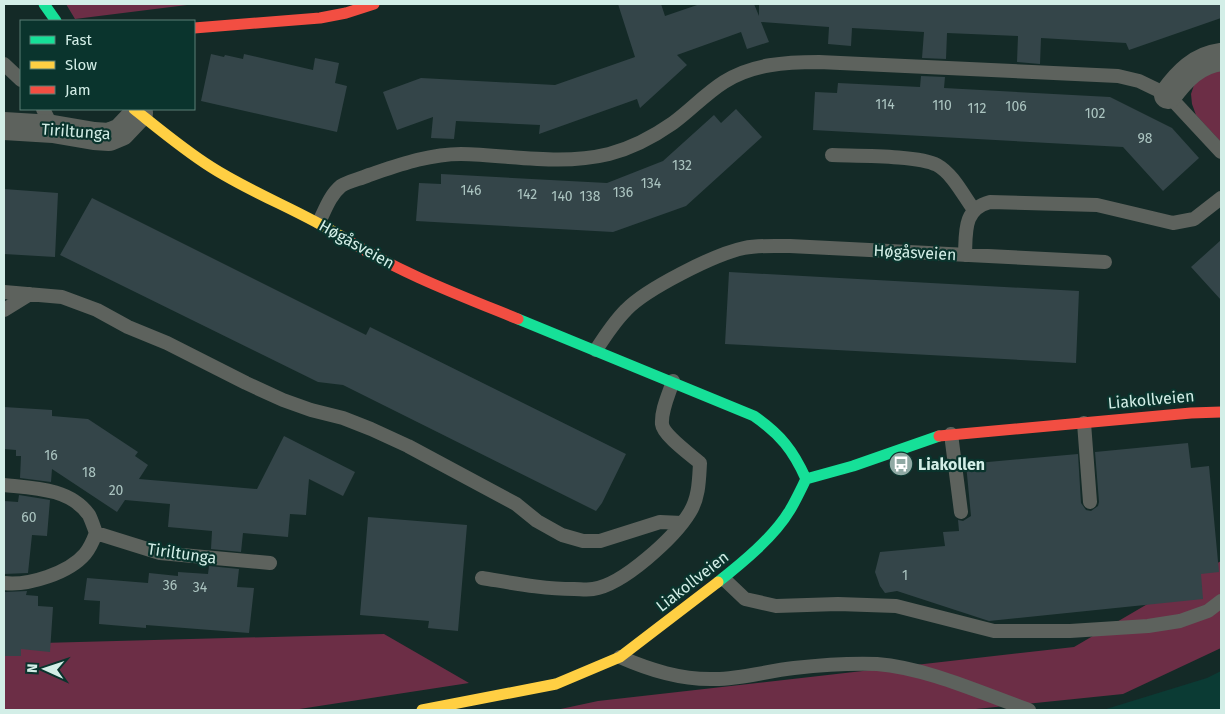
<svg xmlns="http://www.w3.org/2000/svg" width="1225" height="714" viewBox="0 0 1225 714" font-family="'Fira Sans',sans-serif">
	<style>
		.built { fill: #0b3b34 }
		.green { fill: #6c2e46 }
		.building { fill: #344549 }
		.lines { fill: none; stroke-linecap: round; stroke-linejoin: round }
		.lane { stroke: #5d625d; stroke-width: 14 }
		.street { stroke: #5d625d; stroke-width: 28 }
		.fast { stroke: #16e098; stroke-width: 11 }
		.slow { stroke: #ffcf43; stroke-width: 11 }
		.jam { stroke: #f24e42; stroke-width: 11 }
		.labels { text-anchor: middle; stroke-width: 4.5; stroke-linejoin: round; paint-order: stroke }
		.number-label { font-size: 14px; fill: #abc4c0 }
		.street-label { font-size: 16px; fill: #d3eee7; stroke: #0a342d }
		.poi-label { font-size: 16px; font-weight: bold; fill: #d3eee7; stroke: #0a342d; text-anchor: start }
	</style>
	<rect width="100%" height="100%" fill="#142a27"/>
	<path class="built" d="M1221,671V710H1103L1207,678Z"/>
	<path class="green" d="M66,4H195L75,19Z
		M1221,64V142L1196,115L1192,104L1191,94L1195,82Z
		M1221,561V648L1123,694L966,710H556L598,701L1074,647Z
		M384,634L469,683L293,710H4V644Z"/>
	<path class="building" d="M618,4H661L665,16L700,4H754L759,16V4H1221V18L1129,50L1126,43L1041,38L1040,64L1017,62L1018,36L947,33L946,59L922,58L924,32L852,28L851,46L828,44L829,27L761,22L769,42L747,49L741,32L677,55L687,65L640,108L637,99L539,134L540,125L456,121L454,139L431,138L433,117L397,130L383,92L421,78L555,85L635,57Z
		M211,54L224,57L225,55L243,59L244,54L313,70L315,58L339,63L335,83L347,86L337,132L201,101Z
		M921,76L945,77L944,88L1110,97L1172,128L1199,158L1163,191L1123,147L813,130L815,92L837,93L838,83L920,87Z
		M736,109L762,137L686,206L613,232L416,221L419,183L441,184V174L607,183L663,161L714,115L721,123Z
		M4,189L58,193L55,257L4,254Z
		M92,198L366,335L370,327L626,454L602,503L596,511L343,385L318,382L60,255Z
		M1221,240V300L1191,267Z
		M729,272L1079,291L1076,363L725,344Z
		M4,407L52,410V416L88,419L138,452L135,456L148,465L139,479L257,489L284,436L355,472L343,496L309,479L306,515L290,514L288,537L243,533L241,552L211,549L212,531L168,527L170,504L125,500L117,512L52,469L51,482L20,478L21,456H16V450L4,449Z
		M1188,443L1191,468L1209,466L1219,572L1201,574L1203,599L989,621L897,591L885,593L880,586L875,572L880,552L945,546L943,532L959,531L958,520L963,521L971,516L966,464L1078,454L1081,503L1086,510L1091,511L1098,506L1099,502L1095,452Z
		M19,495L50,500L47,536L32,535L28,573L4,574V501L18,502Z
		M368,517L467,525L458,631L428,628L429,621L360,615Z
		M209,566L239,569L237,587L254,588L249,633L146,625V628L99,624L100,601L84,600L87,578L148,583L149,573L178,576V572L208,574Z
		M27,591L26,595L38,596V606L53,607L50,652L21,649V656H4V592Z"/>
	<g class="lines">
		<path class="lane" d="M4,64L21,80
			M43,109L53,129
			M832,155C855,156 919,155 937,165C953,174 963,195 974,210
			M319,222C325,210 330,195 341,186C349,181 360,179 369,175C399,165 429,154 461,154C511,155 560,166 609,154C632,148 653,137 673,123C691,110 705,94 724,82C752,64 786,62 819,62L1118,76L1139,81L1168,95L1221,152
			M965,255C966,232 963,209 990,202L1097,205L1173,223L1194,219L1221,198
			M4,292L62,297L97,310L128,327L167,343L246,383L283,400L311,410L343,418L371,429L408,446L516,504L537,521L562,535L583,541H600L660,522L682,523
			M4,310L30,294
			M596,350C605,336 614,322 626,310C646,289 715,254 744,248C759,245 774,246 790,246L1105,262
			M1084,423L1090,502
			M951,434L961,512
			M4,485C33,488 70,488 89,515C92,521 94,528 96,533L160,553L270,563
			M482,578C513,583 543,589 574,589C580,589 587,590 593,589C623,585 675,537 690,512C699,497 699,480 700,463C691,455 663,435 662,424C661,410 669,394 673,381
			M724,579L745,599L776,606L838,604L896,606L994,631H1070L1148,626L1180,621L1208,611L1221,601
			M4,583C28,586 69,573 85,554C90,548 93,541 96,533
			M620,657C650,670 681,680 715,679C741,679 767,671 794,668C821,665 849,663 877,664C927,668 981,693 1029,710"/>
		<path class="street" d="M1168,95C1182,76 1197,60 1221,57
			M4,126L53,129L94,136L109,137L121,132L139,113"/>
		<path class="fast" d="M44,4L56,21
			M518,319L754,416C780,434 793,450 806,479
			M718,582C742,563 774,537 790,510C796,500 801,489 806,479L853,466L939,436"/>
		<path class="slow" d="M134,109C159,129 184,150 211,167C253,194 301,211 344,238
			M422,710L556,684L620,657L718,582"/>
		<path class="jam" d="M194,28L320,18L346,13L374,4
			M344,238C398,272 459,295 518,319
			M939,436L1191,413L1221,412"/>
	</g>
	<defs>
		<g id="bus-disc" transform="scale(1.25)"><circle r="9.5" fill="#90a9a4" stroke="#0a342d"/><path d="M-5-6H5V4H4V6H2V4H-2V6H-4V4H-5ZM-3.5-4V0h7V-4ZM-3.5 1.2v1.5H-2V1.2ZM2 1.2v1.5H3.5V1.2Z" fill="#fff"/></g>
	</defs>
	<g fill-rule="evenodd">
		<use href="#bus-disc" x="901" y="464"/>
	</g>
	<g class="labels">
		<g class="number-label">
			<text x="885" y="109">114</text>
			<text x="942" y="110">110</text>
			<text x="1016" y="111">106</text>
			<text x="977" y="113">112</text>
			<text x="1095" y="118">102</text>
			<text x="1145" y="143">98</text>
			<text x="682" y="170">132</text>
			<text x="651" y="188">134</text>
			<text x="471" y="195">146</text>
			<text x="623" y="197">136</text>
			<text x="527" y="199">142</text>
			<text x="562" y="201">140</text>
			<text x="590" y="201">138</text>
			<text x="51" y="460">16</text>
			<text x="89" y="477">18</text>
			<text x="116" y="495">20</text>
			<text x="29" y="522">60</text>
			<text x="905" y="580">1</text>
			<text x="170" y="590">36</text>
			<text x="200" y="592">34</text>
		</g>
		<g class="street-label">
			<text transform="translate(76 131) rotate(4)" y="6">Tiriltunga</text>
			<text transform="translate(357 244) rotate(29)" y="6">Høgåsveien</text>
			<text transform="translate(915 252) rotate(3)" y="6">Høgåsveien</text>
			<text transform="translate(1151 399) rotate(-5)" y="6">Liakollveien</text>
			<text transform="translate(182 553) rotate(8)" y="6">Tiriltunga</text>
			<text transform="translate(692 581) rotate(-38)" y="6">Liakollveien</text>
		</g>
		<g class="poi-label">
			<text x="918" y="470">Liakollen</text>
		</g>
	</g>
	<rect width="1225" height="714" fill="none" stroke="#d3eee7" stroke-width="10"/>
	<rect x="20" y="20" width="175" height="90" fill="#0a342d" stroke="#5a7e77"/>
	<rect x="30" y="36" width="25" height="8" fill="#16e098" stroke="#5a7e77"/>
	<text x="65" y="45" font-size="15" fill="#d3eee7">Fast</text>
	<rect x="30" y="61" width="25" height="8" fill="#ffcf43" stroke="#5a7e77"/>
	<text x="65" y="70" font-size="15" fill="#d3eee7">Slow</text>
	<rect x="30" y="86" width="25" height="8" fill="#f24e42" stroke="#5a7e77"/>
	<text x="65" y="95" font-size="15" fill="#d3eee7">Jam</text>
	<g transform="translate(45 669) rotate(273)" stroke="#0a342d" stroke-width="4" paint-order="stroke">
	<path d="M0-4L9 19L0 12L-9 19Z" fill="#d3eee7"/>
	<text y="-8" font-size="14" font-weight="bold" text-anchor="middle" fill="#d3eee7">N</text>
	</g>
</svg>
